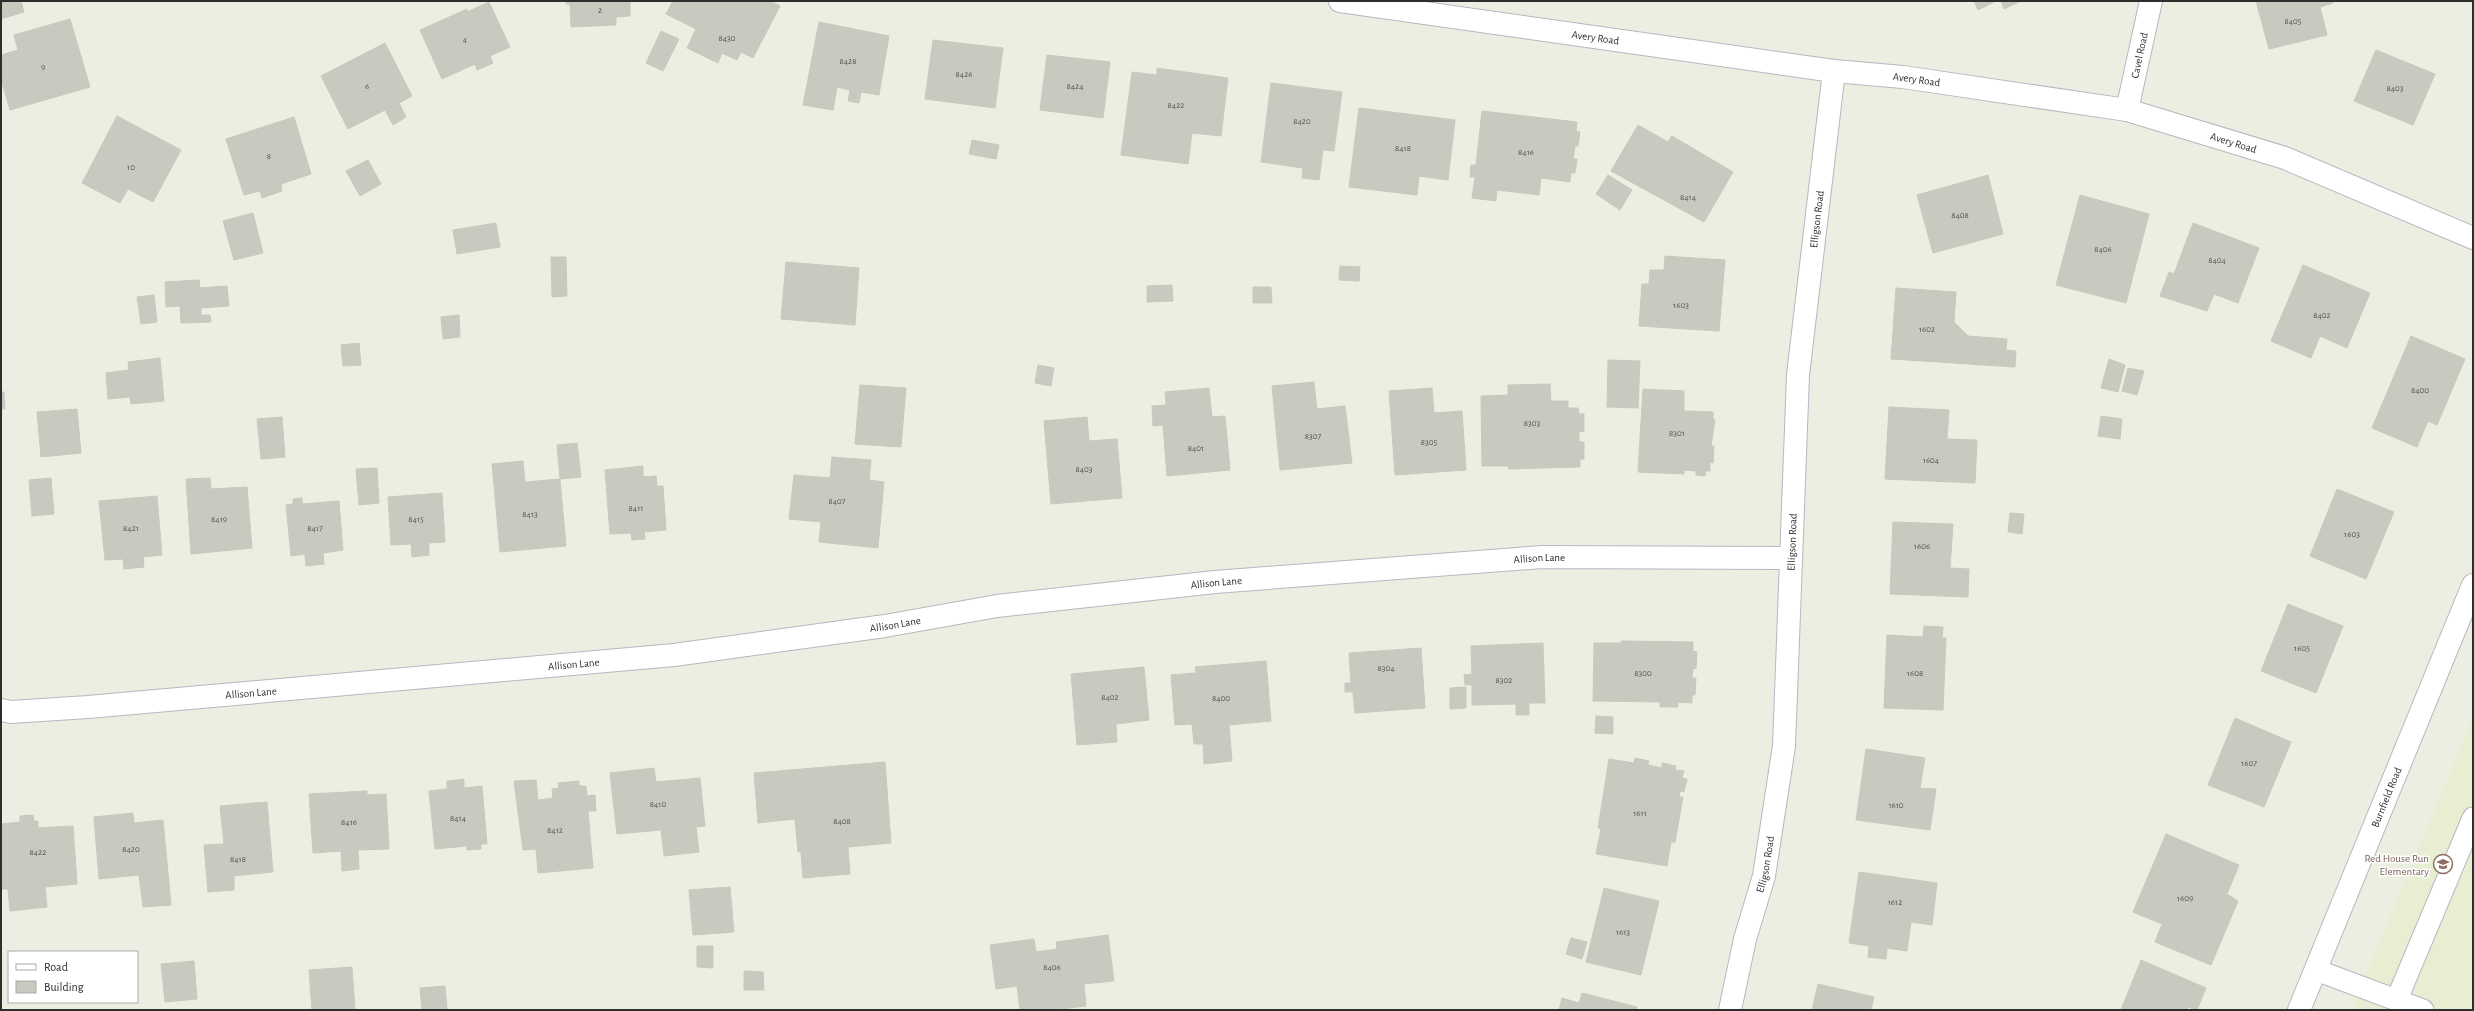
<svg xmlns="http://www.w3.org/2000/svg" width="2474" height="1011" viewBox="0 0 2474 1011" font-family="'Alegreya Sans',sans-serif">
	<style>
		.education { fill: #e7eed2 }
		.building { fill: #c8cac0; stroke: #c6cabb }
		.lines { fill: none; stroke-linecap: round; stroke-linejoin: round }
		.lane-casing { stroke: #bab5c0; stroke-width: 23 }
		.street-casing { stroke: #bab5c0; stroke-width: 24 }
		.lane { stroke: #fff; stroke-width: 21 }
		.street { stroke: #fff; stroke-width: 22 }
		.labels { text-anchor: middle; stroke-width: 3; stroke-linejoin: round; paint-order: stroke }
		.number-label { font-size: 9px; fill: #545552 }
		.street-label { font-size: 11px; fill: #2e2e2e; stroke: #fff }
		.education-label { font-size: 11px; fill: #785e54; stroke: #fff; text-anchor: end }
	</style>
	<rect width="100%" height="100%" fill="#eceee2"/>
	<path class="education" d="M2473,718V1010H2351Z"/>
	<path class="building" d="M1,1H21L24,12L1,19Z
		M566,1H630V16L616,17V25L571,27L570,4H566Z
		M673,1H770L780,6L753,58L741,52L737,60L722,53L718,63L687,48L696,29L666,14Z
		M1974,1H1996L1978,10Z
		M2001,1H2021L2004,9Z
		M2256,1H2332L2333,3L2320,7L2327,35L2269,49Z
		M489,2L510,47L490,56L493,63L477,70L475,64L442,79L420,30L467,9V12Z
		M70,19L90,87L10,110L1,79V55L18,50L14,35Z
		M819,22L889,36L879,95L861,92L859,103L848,101L850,90L837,87L833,110L803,105Z
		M661,31L679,39L663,71L646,63Z
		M933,40L1003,48L995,108L925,99Z
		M385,43L412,96L399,103L406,117L393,125L385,110L348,129L321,76Z
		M2376,50L2435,74L2413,125L2354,101Z
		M1047,55L1110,62L1103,118L1040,110Z
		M1157,68L1228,78L1221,136L1192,133L1188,164L1121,155L1132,72L1157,75Z
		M1271,83L1342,92L1334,151L1323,150L1319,180L1302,178L1303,168L1261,162Z
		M1359,108L1455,120L1448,180L1419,176L1417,195L1349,187Z
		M1482,111L1577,122L1576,131L1580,132L1578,146H1575L1573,159H1577L1575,173H1571L1570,182L1541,178L1539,195L1497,190L1496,201L1472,198L1475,177H1470L1471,165H1476Z
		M117,116L181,150L153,202L128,189L120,203L82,183Z
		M294,117L311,174L281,184L282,191L262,198L260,191L244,195L226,139Z
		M1638,125L1668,142L1672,136L1733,172L1704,222L1611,171Z
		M972,140L999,145L996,159L969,154Z
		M368,160L381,184L360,196L346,171Z
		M1608,175L1632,190L1620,210L1596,194Z
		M1988,175L2003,234L1933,253L1917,195Z
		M2080,195L2149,214L2126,303L2056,285Z
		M253,213L263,253L234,260L223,221Z
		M496,223L500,247L457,254L453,230Z
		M2193,223L2259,248L2238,303L2214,294L2207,311L2160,296L2169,272L2174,274Z
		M1665,256L1725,260L1719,331L1639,326L1642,284H1649L1650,270H1664Z
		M551,257H566L567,296L552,297Z
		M786,262L859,268L855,325L781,319Z
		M2303,265L2370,293L2347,348L2320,336L2311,358L2271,341Z
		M1340,266L1360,267L1359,281L1339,280Z
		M199,280L200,288L227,286L229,306L201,308V315H210L211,322L181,323L180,306L166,307L165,282Z
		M1172,285L1173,301L1147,302V286Z
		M1253,287H1271L1272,303H1253Z
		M1896,288L1956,292L1954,322L1968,336L2007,339L2006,350L2016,351L2015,367L1891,359Z
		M154,295L157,322L141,324L137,297Z
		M459,315L460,337L443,339L441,317Z
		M2411,336L2465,359L2437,425L2428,421L2417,447L2372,428Z
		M359,343L361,365L343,366L341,345Z
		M160,358L164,401L131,404L130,397L108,399L106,373L129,370L128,362Z
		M2109,359L2125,365L2118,392L2101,388Z
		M1608,360L1640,361L1638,408L1607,407Z
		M1038,365L1054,368L1051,386L1035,383Z
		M2128,368L2144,371L2137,395L2122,391Z
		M1314,382L1317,409L1345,406L1352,463L1280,470L1272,386Z
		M1550,384L1551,401H1568V408H1578L1579,414H1584V431L1579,432V442H1584V459H1580V467L1509,469L1508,466H1482L1481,396L1508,395V385Z
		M860,385L906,388L901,447L855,444Z
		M1209,388L1212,417L1225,416L1230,470L1167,476L1163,425L1153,426L1152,406L1166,405L1165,392Z
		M1432,388L1434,413L1462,411L1466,470L1395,475L1389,391Z
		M1643,389L1684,391V411L1713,412V419L1715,420L1711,446H1714L1713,463L1710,462V471H1706L1705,476L1696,475V471L1684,470V474L1638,472Z
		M1,392H4L5,409H1Z
		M1889,407L1949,410L1947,439L1977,440L1975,483L1885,479Z
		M77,409L81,453L41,457L37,412Z
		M2101,416L2122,419L2120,439L2098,436Z
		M282,417L285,457L261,459L257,419Z
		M1087,417L1089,441L1117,439L1122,498L1051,504L1044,421Z
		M577,443L581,477L560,479L557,445Z
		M832,457L871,460L869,480L884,482L878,548L819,542L821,522L789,519L794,475L830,478Z
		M523,461L525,482L560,479L566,546L500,552L492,464Z
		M643,466V477L656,476L657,486H663L666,530L644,532L645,539L632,540L631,533L610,534L605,470Z
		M377,468L379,503L359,505L356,469Z
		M51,478L54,514L32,516L29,480Z
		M210,478L211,489L247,487L252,548L191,554L186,479Z
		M2337,489L2394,512L2366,579L2310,556Z
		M442,493L445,542L429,543V555L412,557L411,544L391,545L388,497Z
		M157,496L162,555L143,557L144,567L124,569L123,559L105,560L99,501Z
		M302,498V504L339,501L343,550L323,553L324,564L306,566L305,554L291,556L286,505L293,504V499Z
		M2010,513L2024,514L2022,534L2008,532Z
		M1893,522L1953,524L1950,568L1969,569L1968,597L1890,594Z
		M2288,604L2343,626L2316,693L2261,671Z
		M1924,626L1943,627L1942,638H1946L1943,710L1884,708L1887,635L1923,637Z
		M1621,641L1693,642V651L1697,652L1696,668L1693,669L1692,678H1696L1695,695H1692V703L1678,702V707H1660V702L1593,701L1594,643H1621Z
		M1543,643L1545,703H1529V715H1516V704L1472,705V685H1465L1464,675L1472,674L1471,646Z
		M1421,648L1425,708L1355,713L1353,692H1345V683H1351L1349,653Z
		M1266,661L1271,721L1229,725L1232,761L1204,764L1203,744H1194L1192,724L1175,725L1171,675L1196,673L1195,667Z
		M1144,667L1149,720L1116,724L1117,742L1077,745L1071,674Z
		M1466,687V708L1450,709V688Z
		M1596,716L1613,717V734L1595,733Z
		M2235,718L2291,742L2264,807L2208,785Z
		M1866,749L1925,758L1920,788L1936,789L1930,830L1856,820Z
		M1635,758L1649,761L1648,765L1662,768V763L1676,766L1675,770L1684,771L1682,778L1687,779L1684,792L1680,791L1679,797H1683L1675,842H1671L1667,866L1596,854L1601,829L1598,828L1609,759L1634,763Z
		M885,762L891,843L848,847L850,874L803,878L801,852H798L795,819L758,823L754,773Z
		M654,768L656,782L700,778L705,826L696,827L699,852L664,856L661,830L617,834L610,773Z
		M464,779V788L482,786L487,844H481V849L467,850V846L435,849L429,791L447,789V781Z
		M536,780L538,800L553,798L552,789L559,788L558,783L579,781V786H586L587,796L595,795L596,811H588L593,868L538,873L536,849L523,850L514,781Z
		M367,791V795L386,794L389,849L358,850L359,869L342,871L341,851L313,853L309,794Z
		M267,802L273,872L234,876V890L208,892L204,845L224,844L220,806Z
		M133,813L134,823L163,820L171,905L143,907L139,875L99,879L94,817Z
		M33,815L34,821H38V828L73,826L77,884L45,887L47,907L10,911L8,889H2L1,824L20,822V816Z
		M2166,834L2239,865L2227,894L2238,901L2211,965L2155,942L2162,924L2133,912Z
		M1859,872L1937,883L1932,925L1911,922L1907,951L1887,948L1886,959L1868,957L1869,946L1849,943Z
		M730,887L734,932L693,935L689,890Z
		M1604,888L1659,901L1641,975L1586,962Z
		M1108,935L1114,981L1084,984L1086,1006L1052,1010H1020L1017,986L996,989L990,945L1034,939L1036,952L1057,949L1056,942Z
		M1571,938L1587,942L1582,959L1566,954Z
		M697,946H713V968L697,967Z
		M2141,960L2206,988L2197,1010L2188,1007L2187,1010H2121Z
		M194,961L197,999L165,1002L161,964Z
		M352,967L355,1010H312L309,970Z
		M744,971L763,972L764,990H744Z
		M1818,984L1874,997L1871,1010H1812Z
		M445,986L447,1010H422L420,988Z
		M1582,993L1637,1007L1636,1010H1559L1562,998L1579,1003Z"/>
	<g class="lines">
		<g class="lane-casing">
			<path id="lane" d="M2316,970L2423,1010
				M2397,999L2473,818"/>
		</g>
		<g class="street-casing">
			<g id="street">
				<path id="s1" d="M1340,1L1834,71L1903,77L2127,110L2285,158L2473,238"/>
				<path id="s2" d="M2127,110L2151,1"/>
				<path id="s3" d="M1,710L11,712L88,707L674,655L885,626L997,606L1215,582L1542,557L1790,558"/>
				<path id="s4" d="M1730,1010L1745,939L1764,876L1784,746L1798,375L1834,71"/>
				<path id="s5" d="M2299,1010L2473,585"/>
			</g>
		</g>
		<use href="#lane" class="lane"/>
		<use href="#street" class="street"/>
	</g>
	<defs>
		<g id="school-ring" transform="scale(1)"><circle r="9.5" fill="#fff" stroke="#8d6e63" stroke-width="1.5"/><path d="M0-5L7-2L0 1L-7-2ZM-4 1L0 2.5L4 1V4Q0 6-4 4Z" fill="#8d6e63"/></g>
	</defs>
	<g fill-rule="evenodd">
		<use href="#school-ring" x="2443" y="864"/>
	</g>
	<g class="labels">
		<g class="number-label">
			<text x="600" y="13">2</text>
			<text x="2293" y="24">8405</text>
			<text x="727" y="41">8430</text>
			<text x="465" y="42">4</text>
			<text x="848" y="64">8428</text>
			<text x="43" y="70">9</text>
			<text x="964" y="77">8426</text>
			<text x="367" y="89">6</text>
			<text x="1075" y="89">8424</text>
			<text x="2395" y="91">8403</text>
			<text x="1176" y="108">8422</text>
			<text x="1302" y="124">8420</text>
			<text x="1403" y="151">8418</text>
			<text x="1526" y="155">8416</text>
			<text x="269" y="159">8</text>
			<text x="131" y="170">10</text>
			<text x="1688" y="200">8414</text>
			<text x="1960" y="218">8408</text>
			<text x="2103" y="252">8406</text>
			<text x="2217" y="263">8404</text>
			<text x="1681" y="308">1603</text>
			<text x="2322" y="318">8402</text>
			<text x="1927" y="332">1602</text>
			<text x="2420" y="393">8400</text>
			<text x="1532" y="426">8303</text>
			<text x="1677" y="436">8301</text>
			<text x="1313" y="439">8307</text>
			<text x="1429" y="445">8305</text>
			<text x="1196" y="451">8401</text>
			<text x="1931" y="463">1604</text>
			<text x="1084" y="472">8403</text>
			<text x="837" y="504">8407</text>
			<text x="636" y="511">8411</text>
			<text x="530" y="517">8413</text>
			<text x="219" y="522">8419</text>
			<text x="416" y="522">8415</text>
			<text x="131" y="531">8421</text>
			<text x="315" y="531">8417</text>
			<text x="2352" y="537">1603</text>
			<text x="1922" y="549">1606</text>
			<text x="2302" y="651">1605</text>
			<text x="1386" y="671">8304</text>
			<text x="1643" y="676">8300</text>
			<text x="1915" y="676">1608</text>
			<text x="1504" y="683">8302</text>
			<text x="1110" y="700">8402</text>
			<text x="1221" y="701">8400</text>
			<text x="2249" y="766">1607</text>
			<text x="658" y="807">8410</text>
			<text x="1896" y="808">1610</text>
			<text x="1640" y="816">1611</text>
			<text x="458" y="821">8414</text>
			<text x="842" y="824">8408</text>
			<text x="349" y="825">8416</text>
			<text x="555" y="833">8412</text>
			<text x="131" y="852">8420</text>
			<text x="38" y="855">8422</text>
			<text x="238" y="862">8418</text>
			<text x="2185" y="901">1609</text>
			<text x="1895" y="905">1612</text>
			<text x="1623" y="935">1613</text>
			<text x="1052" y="970">8406</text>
		</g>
		<g class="street-label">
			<text dy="4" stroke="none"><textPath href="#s1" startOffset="258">Avery Road</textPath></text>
			<text dy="4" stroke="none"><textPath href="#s2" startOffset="56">Cavel Road</textPath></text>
			<text dy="4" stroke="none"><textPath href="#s1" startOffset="582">Avery Road</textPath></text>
			<text dy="4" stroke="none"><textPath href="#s1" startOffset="906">Avery Road</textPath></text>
			<text dy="4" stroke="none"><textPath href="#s4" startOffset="798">Elligson Road</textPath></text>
			<text dy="4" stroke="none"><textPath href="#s4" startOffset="474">Elligson Road</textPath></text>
			<text dy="4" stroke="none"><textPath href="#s3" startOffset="1547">Allison Lane</textPath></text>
			<text dy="4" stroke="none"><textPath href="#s3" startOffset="1223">Allison Lane</textPath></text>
			<text dy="4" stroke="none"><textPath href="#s3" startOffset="899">Allison Lane</textPath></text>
			<text dy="4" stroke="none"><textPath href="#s3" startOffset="575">Allison Lane</textPath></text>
			<text dy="4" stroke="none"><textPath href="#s3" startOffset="251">Allison Lane</textPath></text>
			<text dy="4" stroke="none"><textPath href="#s5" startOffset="230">Burnfield Road</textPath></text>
			<text dy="4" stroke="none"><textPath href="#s4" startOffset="150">Elligson Road</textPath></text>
		</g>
		<g class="education-label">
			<text x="2429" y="862">Red House Run<tspan x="2429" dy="13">Elementary</tspan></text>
		</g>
	</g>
	<rect width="2474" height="1011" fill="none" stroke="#2e2e2e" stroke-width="4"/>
	<rect x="8" y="951" width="130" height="52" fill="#ffffff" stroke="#ababab"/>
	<rect x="16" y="964" width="20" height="6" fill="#ffffff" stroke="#ababab"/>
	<text x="44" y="971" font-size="12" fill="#2e2e2e">Road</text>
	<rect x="16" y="981" width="20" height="12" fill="#c8cac0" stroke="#ababab"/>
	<text x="44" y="991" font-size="12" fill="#2e2e2e">Building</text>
</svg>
